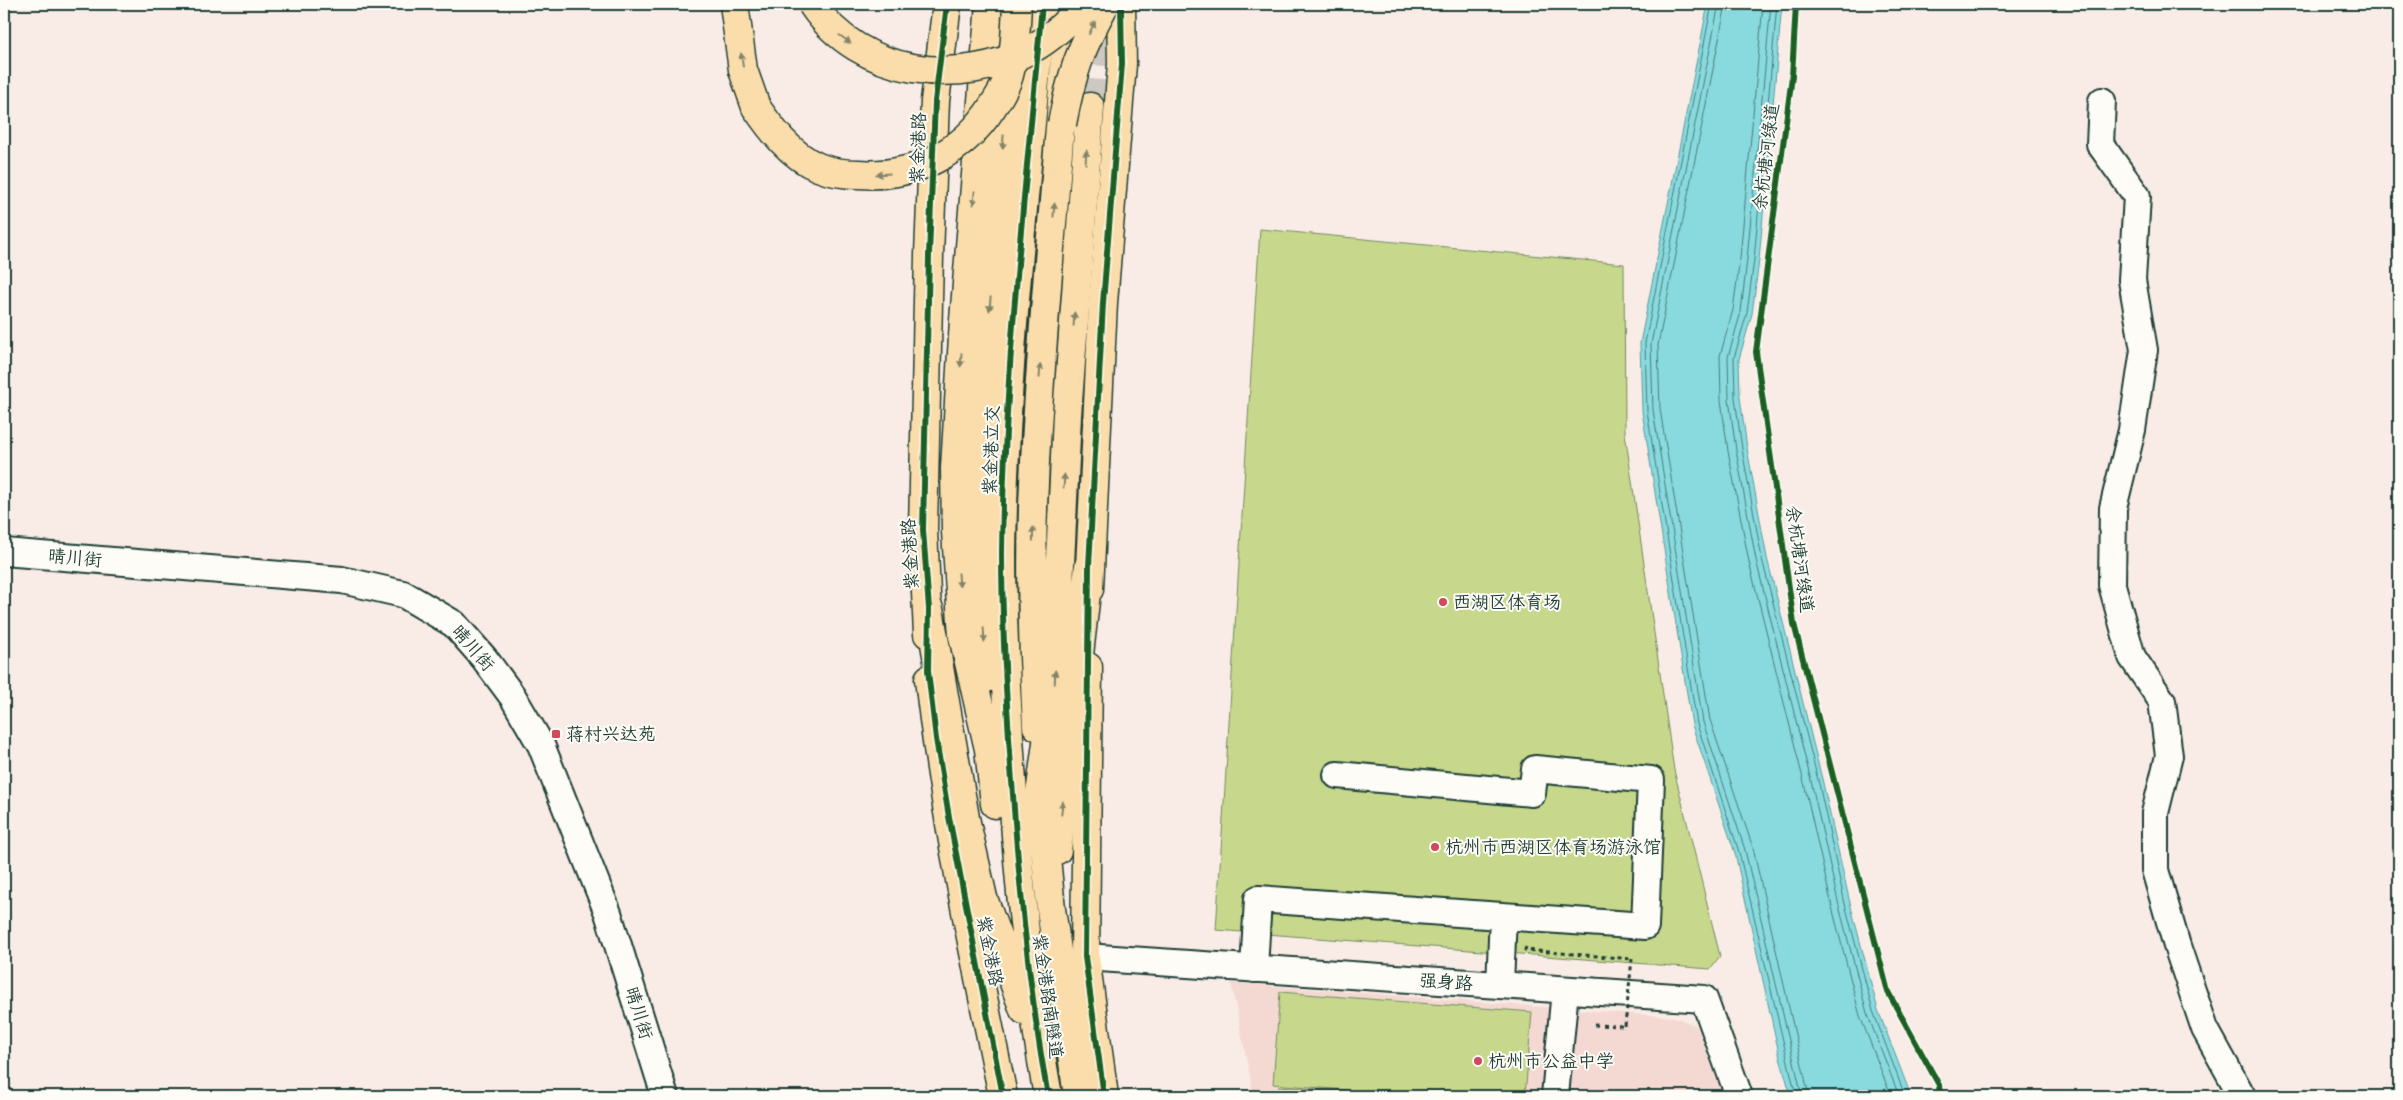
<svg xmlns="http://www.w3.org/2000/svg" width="2403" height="1100" viewBox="0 0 2403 1100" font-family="'Playpen Sans','LXGW WenKai TC',sans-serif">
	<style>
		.built { fill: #f4d9d2 }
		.green { fill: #c7d88c; stroke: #738a60 }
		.water { fill: #88dadf; stroke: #5e9b9b }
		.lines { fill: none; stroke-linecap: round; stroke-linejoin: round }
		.shore { stroke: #497c78; stroke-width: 1 }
		.highway-tunnel { stroke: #cdc9c2; stroke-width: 28; stroke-dasharray: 28 14; stroke-linecap: butt }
		.minor-casing { stroke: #1f3d34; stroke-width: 30 }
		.major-casing { stroke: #1f3d34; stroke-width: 31 }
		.highway-casing { stroke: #1f3d34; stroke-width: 31 }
		.path { stroke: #1f3d34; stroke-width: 3; stroke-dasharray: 4 4; stroke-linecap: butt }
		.minor { stroke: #fdfcf7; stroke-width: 26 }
		.major { stroke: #fbddab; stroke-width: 28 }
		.highway { stroke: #fbddab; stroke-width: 28 }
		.highway-bridge-casing { stroke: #1f3d34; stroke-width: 31; stroke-linecap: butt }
		.path-bridge { stroke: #1f3d34; stroke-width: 3; stroke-dasharray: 4 4; stroke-linecap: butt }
		.highway-bridge { stroke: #fbddab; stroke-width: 28 }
		.cycleway-casing { stroke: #fdfcf7; stroke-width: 9 }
		.cycleway { stroke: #1b5e20; stroke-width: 6 }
		.oneway { fill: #82856a }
		.poi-dot { fill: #d1495b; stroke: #fdfcf7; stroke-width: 2 }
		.labels { text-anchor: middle; stroke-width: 4; stroke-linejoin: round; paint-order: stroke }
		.street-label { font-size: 18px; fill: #1f3d34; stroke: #fdfcf7 }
		.poi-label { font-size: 18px; fill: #1f3d34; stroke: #fdfcf7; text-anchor: start }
	</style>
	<rect width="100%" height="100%" fill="#f9ece6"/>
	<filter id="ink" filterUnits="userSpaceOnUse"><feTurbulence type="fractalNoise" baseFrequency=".02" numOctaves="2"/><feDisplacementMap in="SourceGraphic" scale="10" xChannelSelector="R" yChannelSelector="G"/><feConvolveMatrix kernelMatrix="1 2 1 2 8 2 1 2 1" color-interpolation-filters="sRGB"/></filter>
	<g filter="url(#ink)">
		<path class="built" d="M1231,983L1675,1017L1697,1026L1723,1096H1254Z"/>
		<path class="green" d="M1260,229L1624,264L1625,433L1674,770L1720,956L1710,969L1216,930Z
			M1280,992L1532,1012L1525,1096H1420L1273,1084Z
			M1279,1086L1405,1096H1278Z"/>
		<path class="water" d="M1708,4H1782L1759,260L1752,314L1739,359L1740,397L1747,448L1767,558L1823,783L1850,903L1878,1010L1911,1096H1791L1780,1058L1735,853L1692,725L1642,411L1640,343Z"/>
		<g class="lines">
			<path class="shore" d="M1712,4L1645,343L1647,411L1697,724L1739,852L1796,1096
				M1719,4L1651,344L1653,410L1703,722L1745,850L1802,1096
				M1726,4L1658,345L1660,409L1710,720L1753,848L1809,1096
				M1763,4L1740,258L1733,310L1720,356L1721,400L1728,451L1749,562L1805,787L1832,907L1860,1016L1891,1096
				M1771,4L1747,259L1741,312L1728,357L1729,399L1736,450L1756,560L1812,785L1839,906L1867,1013L1899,1096
				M1777,4L1754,260L1747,313L1734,358L1735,398L1742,449L1762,559L1819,784L1845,904L1873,1011L1905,1096"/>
			<path class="highway-tunnel" d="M1090,107L1097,21"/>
			<g class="minor-casing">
				<path id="minor" d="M2102,101L2100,144L2137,196L2132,280L2144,350L2132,430L2113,508L2112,585L2132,657L2162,701L2169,756L2155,813V870L2177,946L2205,1029L2242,1096
					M4,552L342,580L403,594L454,624L484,658L513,697L541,745L608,913L665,1096
					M1085,957L1704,999L1739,1096
					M1254,969L1258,899L1645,926L1651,780L1535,769L1532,793L1337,775
					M1500,985L1503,916
					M1555,1096L1565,990"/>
			</g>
			<g class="major-casing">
				<path id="major" d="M1089,589L1103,303L1122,64L1121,4
					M928,634L923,530L929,255L935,101L947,4
					M1088,667L1085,957L1104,1096
					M929,679C945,819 975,958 1003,1096"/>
			</g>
			<g class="highway-casing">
				<path id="highway" d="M734,4L743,70L756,107
					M990,4L964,320L955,468L956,532L963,636L989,749L995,804
					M1042,4C1026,186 1004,370 1002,553C1002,634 1007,715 1013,795C1020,896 1030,997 1048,1096
					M929,609L965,818L983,898L1024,1010
					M986,678C983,603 978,529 981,454C985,328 998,202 1009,76
					M1037,726C1033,645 1030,564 1034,483C1041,323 1059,164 1069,4
					M1057,850L1089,566
					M1078,1096L1051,909L1040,795L1054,691L1067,415L1090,107"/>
			</g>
			<path class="path" d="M1526,947L1525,950L1632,959
				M1594,1025L1625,1026"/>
			<use href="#minor" class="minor"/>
			<use href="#major" class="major"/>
			<use href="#highway" class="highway"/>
			<g class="highway-bridge-casing">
				<path id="highway-bridge" d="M812,4C859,75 960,89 1033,48C1053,37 1069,21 1084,4
					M756,107C771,129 791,156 818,167C830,172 845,174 858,174C914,178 963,153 993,106C999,97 1006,86 1009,75C1015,53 1016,27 1017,4
					M1062,124C1071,75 1081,47 1105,4"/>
			</g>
			<path class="path-bridge" d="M1625,1026L1632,959"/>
			<use href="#highway-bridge" class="highway-bridge"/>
			<g class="cycleway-casing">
				<path id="cycleway" d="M947,4L935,101L929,255L923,530L929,609L928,671L936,739L949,817L1003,1096
					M1042,4C1026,186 1004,370 1002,553C1002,634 1007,715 1013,795C1020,896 1030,997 1048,1096
					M1796,4L1792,76L1756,352L1794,624L1888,992L1939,1085L1940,1096
					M1104,1096L1085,957L1089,566L1103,303L1122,64L1121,4"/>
			</g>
			<use href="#cycleway" class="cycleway"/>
		</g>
		<defs><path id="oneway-solid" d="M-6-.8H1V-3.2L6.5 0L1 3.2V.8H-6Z" transform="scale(1.25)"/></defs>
		<g class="oneway">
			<use href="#oneway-solid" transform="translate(1092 28) rotate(-63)"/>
			<use href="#oneway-solid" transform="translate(845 39) rotate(35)"/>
			<use href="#oneway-solid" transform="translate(742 60) rotate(-98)"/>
			<use href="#oneway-solid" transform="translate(1003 142) rotate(95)"/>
			<use href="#oneway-solid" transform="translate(1086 157) rotate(-86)"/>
			<use href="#oneway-solid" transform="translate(883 174) rotate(177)"/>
			<use href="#oneway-solid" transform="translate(974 198) rotate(95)"/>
			<use href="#oneway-solid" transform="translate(1054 210) rotate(-85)"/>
			<use href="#oneway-solid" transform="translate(990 304) rotate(95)"/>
			<use href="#oneway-solid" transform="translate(1074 319) rotate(-86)"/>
			<use href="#oneway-solid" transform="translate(961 360) rotate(94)"/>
			<use href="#oneway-solid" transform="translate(1040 371) rotate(-86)"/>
			<use href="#oneway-solid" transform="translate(1064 481) rotate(-87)"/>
			<use href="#oneway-solid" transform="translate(1033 534) rotate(-89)"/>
			<use href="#oneway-solid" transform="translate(959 580) rotate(86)"/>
			<use href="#oneway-solid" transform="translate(984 635) rotate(87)"/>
			<use href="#oneway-solid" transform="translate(1055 677) rotate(-88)"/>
			<use href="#oneway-solid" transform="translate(1062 808) rotate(-84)"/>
		</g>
	</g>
	<g class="poi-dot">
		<circle cx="1443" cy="602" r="5"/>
		<rect x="551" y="729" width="10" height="10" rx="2.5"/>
		<circle cx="1435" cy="847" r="5"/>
		<circle cx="1478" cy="1061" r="5"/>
	</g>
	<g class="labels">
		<g class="street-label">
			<text transform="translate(918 148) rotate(-88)" y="6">紫金港路</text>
			<text transform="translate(1766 157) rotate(-83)" y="6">余杭塘河绿道</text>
			<text transform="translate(991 450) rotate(-88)" y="6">紫金港立交</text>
			<text transform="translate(910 554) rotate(-93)" y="6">紫金港路</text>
			<text transform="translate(75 558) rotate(5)" y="6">晴川街</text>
			<text transform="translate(1800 559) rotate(82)" y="6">余杭塘河绿道</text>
			<text transform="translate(473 648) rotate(49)" y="6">晴川街</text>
			<text transform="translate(990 951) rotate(79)" y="6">紫金港路</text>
			<text transform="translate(1446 982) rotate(4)" y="6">强身路</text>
			<text transform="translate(1048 996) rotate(82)" y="6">紫金港路南隧道</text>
			<text transform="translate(639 1013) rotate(73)" y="6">晴川街</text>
		</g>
		<g class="poi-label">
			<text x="1453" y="608">西湖区体育场</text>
			<text x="566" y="740">蒋村兴达苑</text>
			<text x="1445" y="853">杭州市西湖区体育场游泳馆</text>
			<text x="1488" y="1067">杭州市公益中学</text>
		</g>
	</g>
	<rect width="2403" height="1100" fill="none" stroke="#fdfcf7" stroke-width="20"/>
	<rect x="10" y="10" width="2383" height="1080" fill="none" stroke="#1f3d34" stroke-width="2" filter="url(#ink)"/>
</svg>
